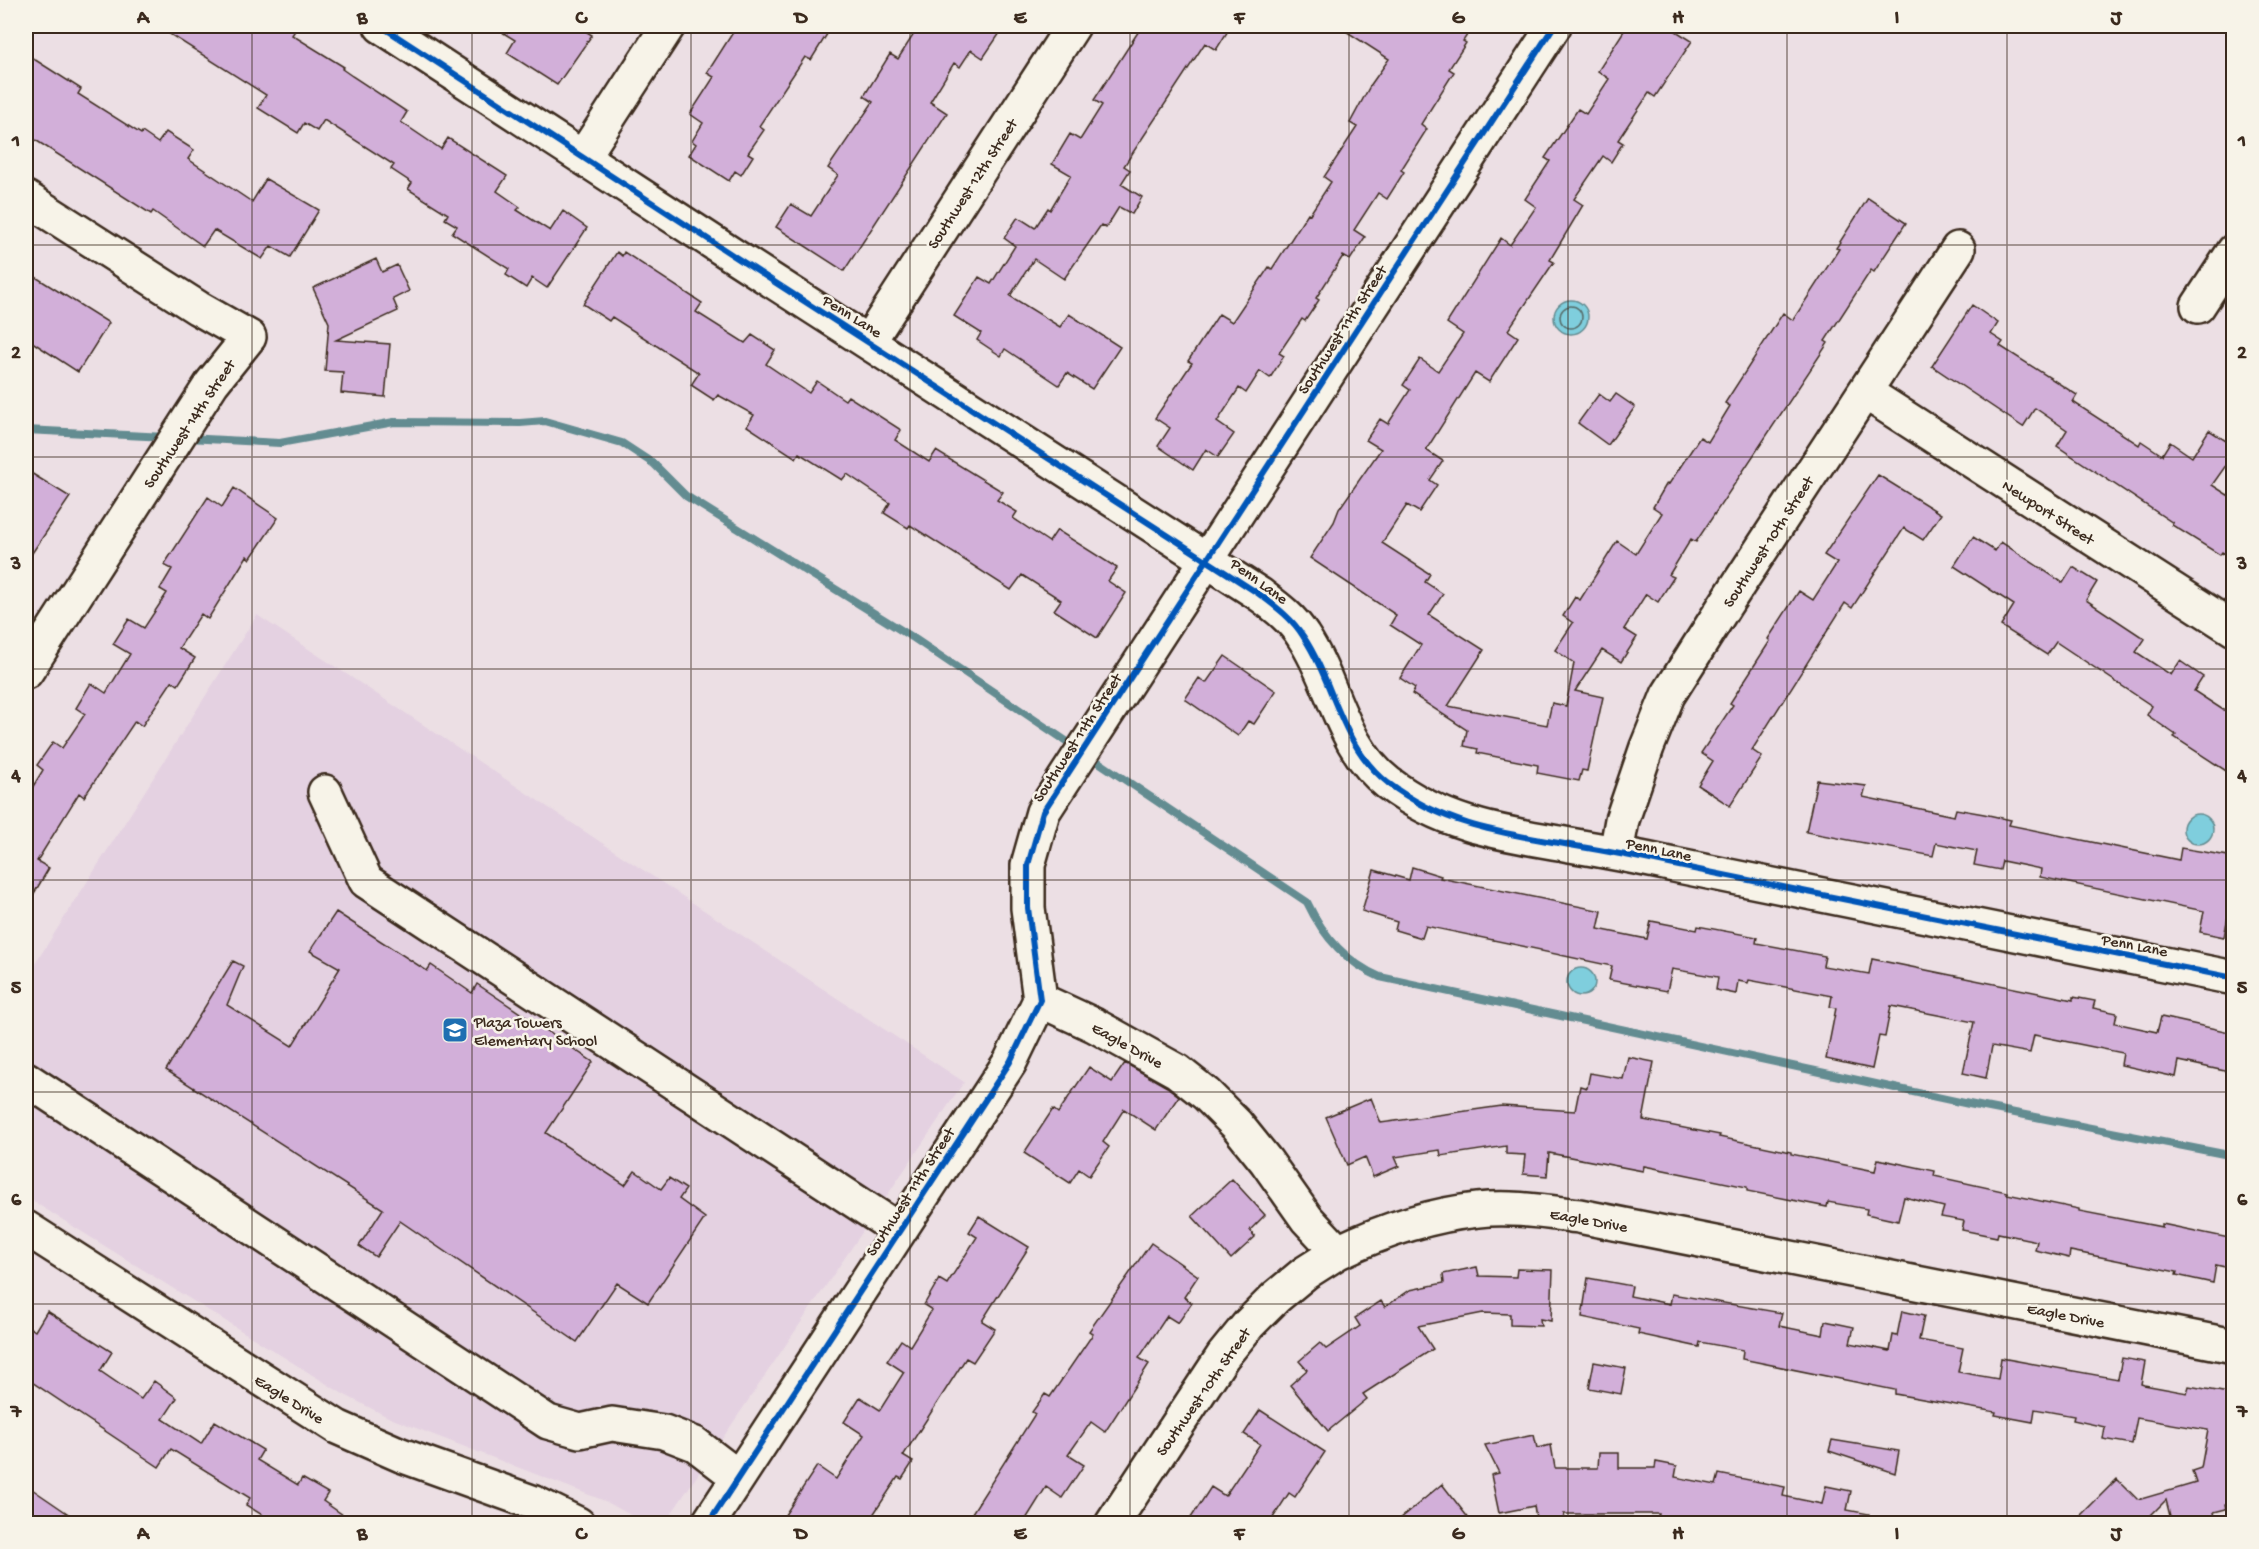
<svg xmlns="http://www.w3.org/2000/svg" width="2259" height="1549" viewBox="0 0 2259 1549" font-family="'Gochi Hand',sans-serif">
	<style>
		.built { fill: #e4d1e1 }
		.water { fill: #7fcedd; stroke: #648c91; stroke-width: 1.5 }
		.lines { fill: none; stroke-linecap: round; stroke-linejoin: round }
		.shore { stroke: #566c6a; stroke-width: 1.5 }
		.stream { stroke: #648c91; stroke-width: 8 }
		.building { fill: #d2afd9; stroke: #3b2a1e; stroke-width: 1.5 }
		.minor-casing { stroke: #3b2a1e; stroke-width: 38 }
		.minor { stroke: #f7f3e8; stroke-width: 33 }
		.cycleway-casing { stroke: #f7f3e8; stroke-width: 10 }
		.cycleway { stroke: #0057b8; stroke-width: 6 }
		.grid { fill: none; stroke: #3b2a1e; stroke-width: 1.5; stroke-opacity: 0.55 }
		.labels { text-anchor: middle; stroke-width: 5; stroke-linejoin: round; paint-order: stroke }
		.street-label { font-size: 16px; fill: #3b2a1e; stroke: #f7f3e8 }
		.poi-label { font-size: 16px; fill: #3b2a1e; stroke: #f7f3e8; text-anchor: start }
		.neatline { fill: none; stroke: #3b2a1e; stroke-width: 2 }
		.grid-label { font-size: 20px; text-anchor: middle; font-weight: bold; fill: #3b2a1e }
	</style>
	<rect width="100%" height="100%" fill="#ecdfe4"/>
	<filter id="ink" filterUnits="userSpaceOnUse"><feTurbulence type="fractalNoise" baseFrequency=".0167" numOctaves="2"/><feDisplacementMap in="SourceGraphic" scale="12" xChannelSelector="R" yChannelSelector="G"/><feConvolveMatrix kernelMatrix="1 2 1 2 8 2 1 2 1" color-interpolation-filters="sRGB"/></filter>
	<g filter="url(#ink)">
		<path class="built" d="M257,615L964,1082L665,1523H645L605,1501L390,1418L343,1394L26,1197V978Z"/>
		<path class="water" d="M1554 317a17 17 0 1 1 34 0a17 17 0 1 1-34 0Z
			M2183 829a15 15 0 1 1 30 0a15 15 0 1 1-30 0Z
			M1567 982a14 14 0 1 1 28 0a14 14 0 1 1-28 0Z"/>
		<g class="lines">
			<path class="shore" d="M1560 317a11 11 0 1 1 22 0a11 11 0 1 1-22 0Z"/>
			<path class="stream" d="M26,430L166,437
				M187,438L280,443L394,422L520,423L545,421L622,443L654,464L686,496L912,637L1075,747
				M1088,755L1307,902C1323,936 1345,962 1380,977L1969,1104L2234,1156"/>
		</g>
		<path class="building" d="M157,26H298L292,35L344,67L342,69L352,76L407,112L401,122L441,149L448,138L507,176L497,191L520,207L517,210L550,231L563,211L587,228L547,288L532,278L526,288L506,275L509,269L452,233L457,226L445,219L448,214L408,189L412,183L391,169L394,165L324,120L317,131L304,123L298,133L258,108L266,95Z
			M492,26H577L592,35L557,85L507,53L515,40Z
			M737,26H832L811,60L805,57L759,126L764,130L748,153L753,156L741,175L735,171L729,181L689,155L696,144L692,141L703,123L690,114L714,77L707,73Z
			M919,26H989L1000,33L983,58L971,50L960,67L954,63L930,102L947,113L844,271L776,227L791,204L811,216L838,175L828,168L873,102L864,96L890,54L898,59Z
			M1142,26H1231L1216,50L1205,43L1124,166L1130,170L1121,184L1142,197L1132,214L1119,207L1106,228L1101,225L1064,279L1034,259L1010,296L1060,327L1069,314L1120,347L1092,389L1067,373L1059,385L1005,349L1001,356L977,340L981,333L954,316L979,277L991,284L1015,246L1004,238L1018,217L1035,228L1048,208L1050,210L1071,175L1052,164L1070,134L1080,140L1102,105L1094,100Z
			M1338,26H1473L1463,41L1466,43L1449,69L1454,72L1421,124L1427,129L1401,170L1404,172L1387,199L1378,193L1354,230L1365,237L1350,260L1343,256L1316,298L1319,300L1305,321L1302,319L1279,353L1284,356L1270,378L1260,371L1246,393L1239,388L1217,422L1234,434L1218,457L1206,449L1193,470L1158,446L1170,428L1155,418L1192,363L1188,361L1219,314L1232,322L1269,267L1272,269L1308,213L1310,214L1331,182L1324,177L1357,127L1350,123L1370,86L1389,59Z
			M1627,26H1668L1692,41L1655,97L1649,93L1618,140L1623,143L1611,162L1603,156L1574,199L1583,205L1550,260L1554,262L1508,330L1518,337L1489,382L1475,373L1426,450L1443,461L1430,480L1437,485L1419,512L1407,505L1382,543L1430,574L1425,582L1443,594L1429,615L1484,650L1448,706L1547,725L1552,703L1566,706L1574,663L1555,650L1573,623L1563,616L1575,597L1580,600L1617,541L1636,554L1662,513L1653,507L1667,483L1669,484L1700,437L1708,442L1730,406L1725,403L1783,313L1793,320L1839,249L1836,248L1868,198L1906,223L1874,272L1871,270L1825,341L1828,343L1696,542L1691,539L1669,575L1674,577L1658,602L1646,594L1624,629L1637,637L1621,662L1602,650L1575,691L1603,697L1587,771L1582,770L1579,781L1537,773L1538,765L1477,753L1478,749L1464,746L1467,730L1412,694L1415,688L1400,678L1421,645L1390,625L1396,615L1310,558L1334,522L1339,509L1381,449L1366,440L1380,419L1388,424L1410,390L1403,385L1420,359L1438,371L1463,334L1447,323L1501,238L1510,245L1536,207L1525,199L1550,161L1545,158L1578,109L1586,114L1609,79L1598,71Z
			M26,54L81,89L78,94L141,134L142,132L158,143L166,132L194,150L188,159L252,202L266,179L319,210L290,257L271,246L262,259L214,230L203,246L153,211L151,214L26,134Z
			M617,252L622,256L624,252L702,303L696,312L745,343L752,335L775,350L766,364L809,393L817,381L845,400L848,396L901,430L895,440L929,462L936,451L1003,492L997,500L1017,512L1013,518L1049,542L1057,530L1117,568L1108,581L1126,593L1097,638L1054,610L1061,600L1022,575L1011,590L910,525L908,528L884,513L890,503L847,474L842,480L799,453L796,458L747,426L754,415L718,395L714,400L691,385L699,373L612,317L609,321L583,304Z
			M376,259L382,272L397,265L409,291L393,299L398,311L336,340L390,344L385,397L341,393L343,372L325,371L329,323L313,288Z
			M26,271L109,323L78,372L26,338Z
			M1972,305L1998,323L1991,334L2003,342L2000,346L2077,395L2073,402L2139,445L2141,441L2162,455L2170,442L2192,457L2209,430L2234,446V454L2212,485L2234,499V559L2222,552L2220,555L2172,525L2173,523L2057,446L2067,430L2035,408L2023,427L1932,366Z
			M1599,394L1610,402L1616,394L1635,407L1608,445L1578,423Z
			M26,470L70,497L26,562Z
			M1878,475L1941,514L1923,540L1904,528L1852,608L1845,603L1752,750L1762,757L1730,806L1698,785L1713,761L1701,753L1733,705L1730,703L1770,641L1768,639L1799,591L1813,600L1837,563L1824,555Z
			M234,488L278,518L250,559L247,556L208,619L201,614L179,648L195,658L178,685L172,681L142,726L135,721L84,797L79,793L37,861L49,868L26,907V798L43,770L37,765L53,742L62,748L85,714L76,708L91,683L106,693L130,654L113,644L129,619L144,628L167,593L160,589L172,569L164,565L208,497L222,507Z
			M1973,537L1995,551L2001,542L2063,583L2073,567L2097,582L2086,600L2145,639L2136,652L2171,675L2180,661L2203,677L2194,691L2234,717V776L2174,737L2176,735L2147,715L2152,706L2056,642L2047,655L2001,626L2014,605L1954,566Z
			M1225,656L1276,691L1254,724L1248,721L1238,736L1185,699L1199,678L1206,683Z
			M1817,780L1866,786L1863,797L1954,816L1956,809L1984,814L2011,820L2009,825L2179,860L2181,848L2234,857V885L2224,937L2200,932L2204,911L2040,877L2041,869L2002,861L2000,870L1974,865L1977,851L1936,843L1933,856L1806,832Z
			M1412,867L1441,876L1440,878L1602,911L1598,929L1647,939L1651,921L1697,930L1698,926L1757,937L1756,943L1825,956L1823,966L1869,974L1872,959L2073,1000V997L2095,1001L2093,1008L2117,1013L2115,1023L2157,1032L2161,1017L2234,1033V1073L2179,1061L2176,1077L2121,1065L2123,1053L2034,1035L2030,1053L1992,1046L1986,1078L1963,1073L1974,1022L1891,1006L1885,1037L1879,1036L1872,1069L1826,1059L1836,1008L1830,1007L1832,996L1749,980L1748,983L1738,981L1736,994L1716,990L1718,977L1672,969L1667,991L1609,980L1612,966L1541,951V950L1426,926L1422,938L1395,930L1397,922L1362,911L1374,870L1409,880Z
			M336,912L427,971L431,965L472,993L477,984L593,1062L546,1133L625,1185L635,1171L661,1189L669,1178L686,1189L679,1199L705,1218L648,1303L617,1283L577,1342L400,1221L376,1257L359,1246L383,1209L166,1070L233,961L243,966L227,1005L292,1046L340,968L310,951Z
			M1628,1057L1654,1062L1643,1120L1720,1135L1719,1137L1791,1152V1154L1875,1171L1878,1159L1935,1171L1934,1176L2007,1192V1194L2079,1209V1211L2162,1227V1224L2234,1239V1269L2216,1265L2213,1283L2176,1275L2177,1272L2070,1251L2069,1258L2035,1250L2037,1241L1998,1233L1997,1237L1962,1230L1964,1221L1941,1217L1944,1207L1904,1197L1898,1221L1866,1214L1867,1209L1828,1202L1827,1207L1747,1191V1187L1644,1166L1643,1171L1549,1153L1547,1176L1523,1174L1525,1155L1506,1154V1146L1441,1156L1440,1150L1395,1157L1399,1166L1373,1177L1365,1157L1347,1165L1326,1117L1371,1098L1381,1123L1502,1106L1575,1111L1580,1086L1587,1088L1590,1073L1623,1079Z
			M1125,1063L1167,1087L1179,1096L1156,1130L1124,1109L1103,1142L1109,1147L1089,1176L1079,1169L1070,1183L1024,1153L1053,1109L1058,1113L1089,1067L1112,1082Z
			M1232,1179L1265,1215L1250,1230L1255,1237L1231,1259L1192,1216Z
			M979,1216L1029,1247L982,1321L995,1329L973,1362L966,1358L903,1456L913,1462L902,1479L898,1477L867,1524H779L817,1466L836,1479L864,1435L844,1422L860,1397L880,1410L904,1372L887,1361L901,1340L910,1346L932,1310L924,1305L939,1279L947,1284L977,1237L969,1232Z
			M1151,1243L1198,1276L1184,1297L1192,1303L1178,1323L1167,1316L1139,1358L1149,1364L1105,1432L1091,1422L1068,1455L1084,1465L1062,1498L1046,1487L1023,1524H965L1035,1414L1032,1412L1045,1394L1050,1397L1093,1334L1089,1331Z
			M1477,1267L1479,1276L1516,1277L1517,1269L1553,1270L1551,1321L1540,1319L1541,1326L1510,1325V1314L1483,1313L1418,1326L1433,1349L1363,1394L1367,1399L1328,1431L1290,1385L1307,1370L1299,1361L1320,1343L1326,1349L1360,1326L1355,1318L1381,1301L1385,1307L1410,1290L1444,1283L1443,1274Z
			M1588,1278L1632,1286L1630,1296L1670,1304L1672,1294L1782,1313L1779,1326L1823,1335L1825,1321L1854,1327L1850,1343L1890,1351L1893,1335L1897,1336L1902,1311L1924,1316L1919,1340L1963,1348L1958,1372L1998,1379L2001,1358L2118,1379L2122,1358L2145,1362L2141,1384L2144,1385L2187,1393L2189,1386L2234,1394V1502L2225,1504L2226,1509L2214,1512L2215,1517L2192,1524H2172L2166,1500L2142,1524H2072L2117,1479L2138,1500L2196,1483L2192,1471L2201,1468L2208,1430L2137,1418L2132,1444L2103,1439L2105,1427L2073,1420L2074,1416L2035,1409L2033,1422L1995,1415L1996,1412L1895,1394V1390L1742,1359L1743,1350L1700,1342L1699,1347L1638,1334L1639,1329L1582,1317Z
			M47,1311L112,1352L100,1371L141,1399L154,1381L177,1398L163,1419L201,1444L215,1421L263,1450L257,1460L298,1485L302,1478L328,1493L323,1501L356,1524H277L246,1505L250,1498L171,1449L159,1467L26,1378V1325L35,1331Z
			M1594,1362L1626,1368L1621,1394L1589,1388Z
			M1260,1410L1325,1452L1295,1497L1289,1493L1269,1524H1187L1211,1487L1225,1496L1260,1444L1244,1434Z
			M1534,1435L1537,1448L1551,1445L1555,1468H1598L1599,1453H1619V1468H1655L1656,1462L1677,1466L1675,1477L1716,1485L1719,1474L1785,1487L1783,1496L1822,1504L1826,1486L1851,1491L1847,1510L1869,1514L1868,1524H1708L1677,1517L1676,1522L1658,1519L1659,1514H1564L1566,1524H1537L1534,1506L1499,1513L1491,1475L1499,1473L1485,1445Z
			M1832,1440L1899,1451L1895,1473L1829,1451Z
			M1442,1484L1473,1524H1394Z
			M26,1485L83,1524H26Z"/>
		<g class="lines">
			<g class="minor-casing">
				<path id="minor" d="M381,26L734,256L1259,594C1275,606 1292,618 1303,636C1335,684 1340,745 1388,783C1445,826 1502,833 1570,845C1606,851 1642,858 1679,866C1863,904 2048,941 2234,978
					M583,157L668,26
					M26,198L198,308L249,337L212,383L26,672
					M2198,306L2234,251
					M869,341L1073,26
					M1865,392L2234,629
					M325,792L366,881L899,1230
					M1616,853L1622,820L1647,747L1668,695L1725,605L1958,249
					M1040,1000L1094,1025L1177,1071L1206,1094L1237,1125L1266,1161L1307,1219L1338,1252C1382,1231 1429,1215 1478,1210C1511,1206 1546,1212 1579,1216L2234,1346
					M26,1079L548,1422L580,1431L612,1424L664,1432L695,1444L738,1477
					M26,1228L337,1427L401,1455L537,1504L578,1524
					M708,1524L1010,1062L1040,1000L1028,908V865L1043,812L1554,26
					M1112,1524L1223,1356L1249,1324L1276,1297L1305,1273L1338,1252"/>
			</g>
			<use href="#minor" class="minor"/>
			<g class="cycleway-casing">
				<path id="cycleway" d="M381,26L734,256L1259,594C1275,606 1292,618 1303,636C1335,684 1340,745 1388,783C1445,826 1502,833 1570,845C1606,851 1642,858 1679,866C1863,904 2048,941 2234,978
					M708,1524L1010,1062L1040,1000L1028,908V865L1043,812L1554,26"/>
			</g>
			<use href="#cycleway" class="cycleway"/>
		</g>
	</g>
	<path class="grid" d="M252,26V1524M472,26V1524M691,26V1524M910,26V1524M1130,26V1524M1349,26V1524M1568,26V1524M1787,26V1524M2007,26V1524M26,245H2234M26,457H2234M26,669H2234M26,880H2234M26,1092H2234M26,1304H2234"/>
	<defs>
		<g id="school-square" transform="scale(1.35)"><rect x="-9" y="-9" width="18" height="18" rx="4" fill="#1f6fb2" stroke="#f7f3e8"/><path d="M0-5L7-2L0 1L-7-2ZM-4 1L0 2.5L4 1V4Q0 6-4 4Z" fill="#fff"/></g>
	</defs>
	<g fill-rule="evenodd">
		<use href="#school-square" x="455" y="1030"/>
	</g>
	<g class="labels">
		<g class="street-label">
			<text transform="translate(971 183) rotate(-57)" y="6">Southwest 12th Street</text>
			<text transform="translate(853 315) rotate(32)" y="6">Penn Lane</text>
			<text transform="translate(1341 329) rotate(-57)" y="6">Southwest 11th Street</text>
			<text transform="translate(188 423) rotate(-56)" y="6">Southwest 14th Street</text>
			<text transform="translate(2049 511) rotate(33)" y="6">Newport Street</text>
			<text transform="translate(1767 541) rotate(-57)" y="6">Southwest 10th Street</text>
			<text transform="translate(1260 580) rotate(36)" y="6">Penn Lane</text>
			<text transform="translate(1076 737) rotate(-57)" y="6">Southwest 11th Street</text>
			<text transform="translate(1659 848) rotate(12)" y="6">Penn Lane</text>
			<text transform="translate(2135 944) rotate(11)" y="6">Penn Lane</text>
			<text transform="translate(1128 1044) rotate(29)" y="6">Eagle Drive</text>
			<text transform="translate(909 1191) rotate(-57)" y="6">Southwest 11th Street</text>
			<text transform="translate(1589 1219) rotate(10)" y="6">Eagle Drive</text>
			<text transform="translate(2066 1314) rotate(11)" y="6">Eagle Drive</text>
			<text transform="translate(1202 1391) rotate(-55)" y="6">Southwest 10th Street</text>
			<text transform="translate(290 1398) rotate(32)" y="6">Eagle Drive</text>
		</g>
		<g class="poi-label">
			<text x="474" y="1027">Plaza Towers<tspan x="474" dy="18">Elementary School</tspan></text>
		</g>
	</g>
	<rect width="2259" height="1549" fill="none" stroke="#f7f3e8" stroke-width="66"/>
	<rect x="33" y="33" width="2193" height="1483" class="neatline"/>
	<g class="grid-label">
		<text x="143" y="23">A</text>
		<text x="362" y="23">B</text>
		<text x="581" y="23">C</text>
		<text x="801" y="23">D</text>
		<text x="1020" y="23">E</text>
		<text x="1239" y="23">F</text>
		<text x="1458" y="23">G</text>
		<text x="1678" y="23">H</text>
		<text x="1897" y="23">I</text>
		<text x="2116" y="23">J</text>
		<text x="16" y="146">1</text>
		<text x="2242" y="146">1</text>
		<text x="16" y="358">2</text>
		<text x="2242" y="358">2</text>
		<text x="16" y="569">3</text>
		<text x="2242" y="569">3</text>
		<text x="16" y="781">4</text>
		<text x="2242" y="781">4</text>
		<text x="16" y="993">5</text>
		<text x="2242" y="993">5</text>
		<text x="16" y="1205">6</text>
		<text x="2242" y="1205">6</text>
		<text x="16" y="1417">7</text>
		<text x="2242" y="1417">7</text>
		<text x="143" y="1539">A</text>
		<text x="362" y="1539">B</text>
		<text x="581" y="1539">C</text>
		<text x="801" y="1539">D</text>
		<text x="1020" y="1539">E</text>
		<text x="1239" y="1539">F</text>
		<text x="1458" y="1539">G</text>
		<text x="1678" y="1539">H</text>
		<text x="1897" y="1539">I</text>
		<text x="2116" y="1539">J</text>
	</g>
</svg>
